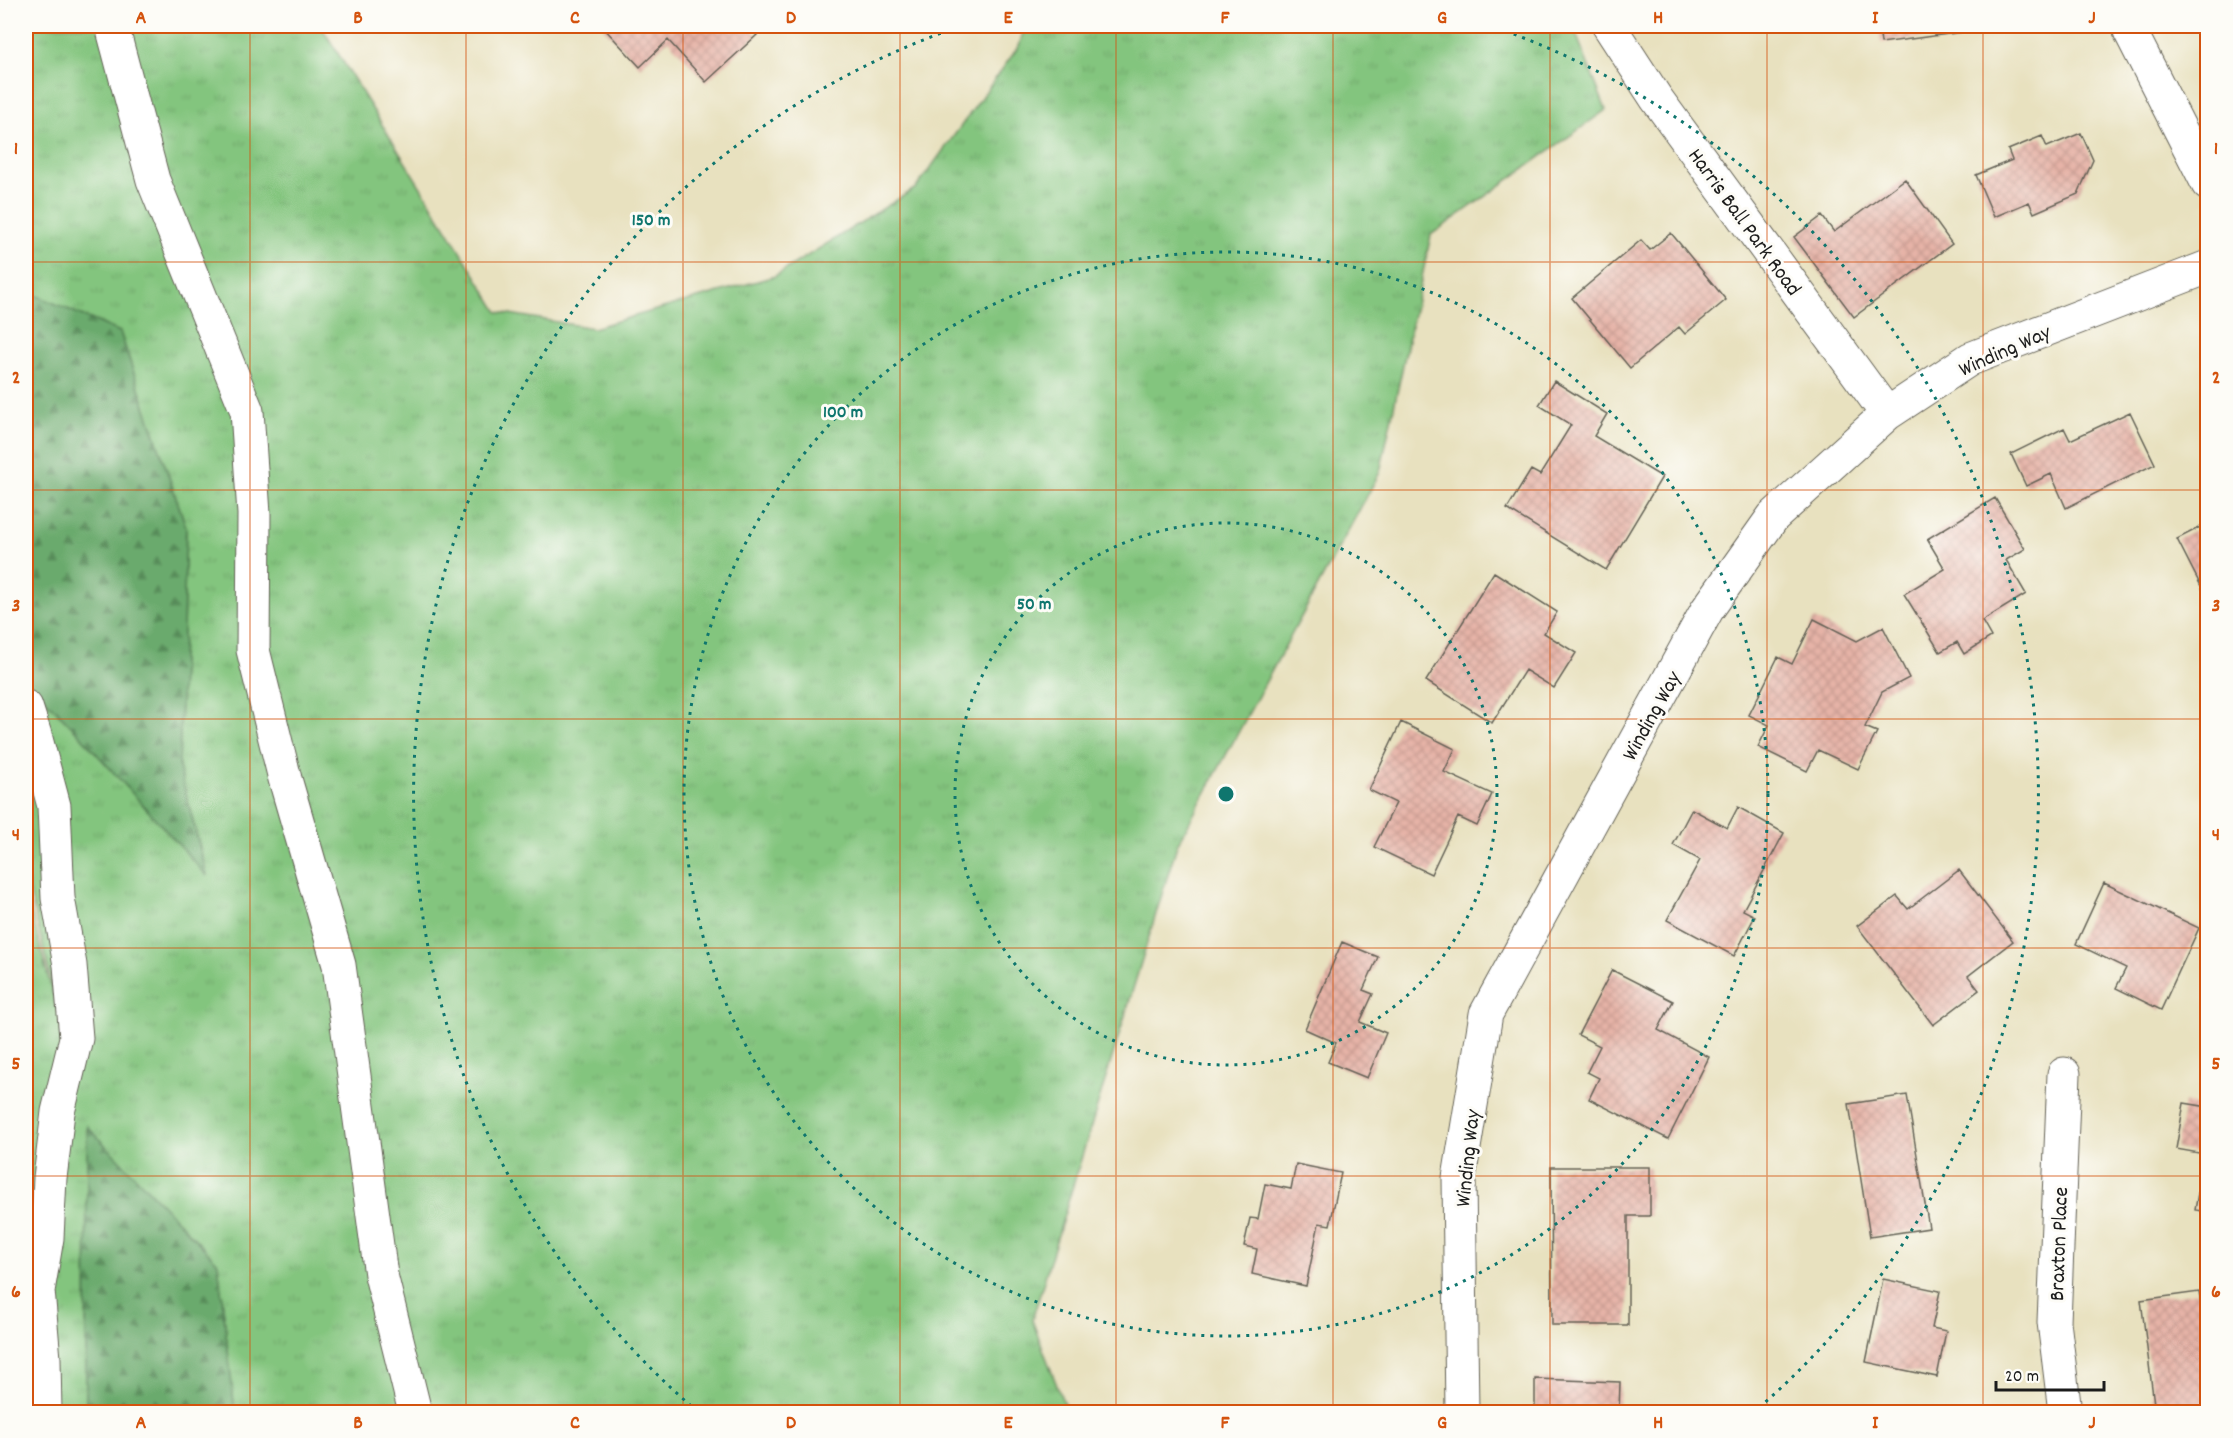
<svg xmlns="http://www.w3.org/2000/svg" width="2233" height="1438" viewBox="0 0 2233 1438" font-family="Dekko,sans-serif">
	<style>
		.grass { fill: url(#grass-tufts); stroke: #50704d; stroke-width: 1.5 }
		.forest { fill: url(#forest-firs); stroke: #436344; stroke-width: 1.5 }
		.building { fill: url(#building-cross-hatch) }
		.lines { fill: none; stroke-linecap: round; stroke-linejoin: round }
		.minor-casing { stroke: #636155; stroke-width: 35 }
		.minor { stroke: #fff; stroke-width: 33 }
		.grid { fill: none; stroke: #d4530e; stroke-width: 1.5; stroke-opacity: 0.55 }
		.ring { fill: none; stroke: #0f766e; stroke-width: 3; stroke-dasharray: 3 6 }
		.labels { text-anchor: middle; stroke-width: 6; stroke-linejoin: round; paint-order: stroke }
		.street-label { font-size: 22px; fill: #1c1c1c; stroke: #fdfcf7 }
		.centre { fill: #0f766e; stroke: #fdfcf7; stroke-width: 3 }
		.ring-label { font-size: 18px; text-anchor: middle; font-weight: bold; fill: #0f766e; stroke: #fdfcf7; stroke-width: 6; stroke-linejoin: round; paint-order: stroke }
		.neatline { fill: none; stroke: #d4530e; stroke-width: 2 }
		.grid-label { font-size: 20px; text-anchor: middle; font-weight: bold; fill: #d4530e }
	</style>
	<defs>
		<pattern id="grass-tufts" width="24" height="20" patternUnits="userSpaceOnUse" patternTransform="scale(1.5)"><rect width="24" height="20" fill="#83c57e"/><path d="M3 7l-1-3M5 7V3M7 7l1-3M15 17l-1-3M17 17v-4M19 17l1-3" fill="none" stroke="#71a96c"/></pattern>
		<pattern id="forest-firs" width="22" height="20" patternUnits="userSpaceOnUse" patternTransform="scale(1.5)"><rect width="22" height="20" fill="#6aaa6d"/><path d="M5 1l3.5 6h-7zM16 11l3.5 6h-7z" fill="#568a59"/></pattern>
		<pattern id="building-cross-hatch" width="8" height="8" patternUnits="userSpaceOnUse" patternTransform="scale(1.5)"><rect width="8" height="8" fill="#e6b3a7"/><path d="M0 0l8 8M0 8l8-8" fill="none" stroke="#c5998f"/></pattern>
	</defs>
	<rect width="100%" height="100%" fill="#fdfcf7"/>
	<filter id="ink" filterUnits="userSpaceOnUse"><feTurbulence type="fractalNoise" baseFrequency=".0167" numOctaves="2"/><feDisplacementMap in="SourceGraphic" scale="12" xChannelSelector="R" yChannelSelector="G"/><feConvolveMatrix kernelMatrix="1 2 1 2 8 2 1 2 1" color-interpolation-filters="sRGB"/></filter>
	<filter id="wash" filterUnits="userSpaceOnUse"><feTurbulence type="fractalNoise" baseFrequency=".008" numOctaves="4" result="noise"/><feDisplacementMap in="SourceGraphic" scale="24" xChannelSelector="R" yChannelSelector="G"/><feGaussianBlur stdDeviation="1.35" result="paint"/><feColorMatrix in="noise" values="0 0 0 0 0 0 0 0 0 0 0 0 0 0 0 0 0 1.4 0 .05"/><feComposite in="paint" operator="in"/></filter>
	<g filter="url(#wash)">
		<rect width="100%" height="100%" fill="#e8e1bf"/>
		<path class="grass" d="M26,26H321L498,312L593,328L775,276L916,188L1019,46L1025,26H1573L1606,110L1431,235L1380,472L1177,845L1032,1320L1067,1412H235L218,1263L87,1127L86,1412H26V894L74,1074L26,877V680L77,732L207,875L179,767L186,527L120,332L26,291Z"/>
		<path class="forest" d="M26,291L120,332L186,527L179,767L207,876L77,732L26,680Z
			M87,1126L218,1263L235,1412H86Z"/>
		<g id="blocks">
			<path class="building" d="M602,26H748L757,35L706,82L668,40L640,67Z
				M1879,26H1977L1978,30L1881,43Z
				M2081,133L2093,160L2078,194L2034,213L2029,202L1994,217L1976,175L2012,160L2008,150L2042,136L2047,147Z
				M1905,179L1952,244L1854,317L1794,237L1822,216L1834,232Z
				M1671,233L1726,300L1685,334L1679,327L1630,368L1572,298L1641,240L1650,250Z
				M1554,381L1607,414L1594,436L1662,477L1606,570L1507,509L1531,470L1540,475L1571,425L1539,405Z
				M2130,412L2155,464L2066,508L2051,474L2026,486L2011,454L2064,428L2070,440Z
				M1995,498L2025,549L2006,560L2026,594L1982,621L1991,637L1964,654L1957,642L1940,652L1904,594L1945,569L1927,539Z
				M2208,523V590L2204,592L2177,539Z
				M1494,572L1557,612L1544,633L1576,653L1554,688L1525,670L1492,723L1426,681Z
				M1814,619L1857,641L1883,627L1909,678L1882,692L1865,727L1877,732L1858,769L1818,750L1807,771L1758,747L1769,725L1749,715L1778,657L1792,664Z
				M1401,722L1455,749L1444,772L1492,794L1477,826L1458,817L1431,874L1374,847L1396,803L1369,790Z
				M1738,807L1784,833L1743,910L1755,916L1734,956L1667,920L1700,860L1673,845L1692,809L1727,828Z
				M1959,870L2013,941L1968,976L1979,990L1933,1025L1857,926L1897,896L1908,909Z
				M2104,883L2199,928L2161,1010L2116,988L2126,968L2076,944Z
				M1342,942L1378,957L1363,990L1373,994L1360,1022L1386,1033L1367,1078L1328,1062L1336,1043L1305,1029Z
				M1612,970L1673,1001L1658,1030L1709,1057L1668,1139L1589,1099L1599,1078L1587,1072L1600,1046L1578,1035Z
				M1907,1095L1929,1228L1870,1237L1849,1104Z
				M2184,1103L2208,1107V1212L2195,1210L2205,1154L2176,1149Z
				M1296,1164L1341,1173L1330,1225L1319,1223L1306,1286L1252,1274L1257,1249L1244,1246L1250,1218L1258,1219L1265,1184L1291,1189Z
				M1551,1167H1650V1216H1628V1325H1552Z
				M1883,1279L1940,1291L1932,1328L1946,1331L1937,1377L1866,1362Z
				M2199,1292L2204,1329H2208V1406L2155,1412L2141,1300Z
				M1535,1379L1620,1382L1619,1412H1535Z"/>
		</g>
	</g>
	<g filter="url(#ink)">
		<use href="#blocks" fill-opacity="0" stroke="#636155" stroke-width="1.5"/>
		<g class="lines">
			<g class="minor-casing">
				<path id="minor" d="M112,26L153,180L247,411L254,514L253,650L285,779L339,965L381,1275L415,1412
					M1609,26L1656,98L1887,414
					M2129,26L2130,31L2208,184
					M26,707L35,735L54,806L58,898L70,965L76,1038L58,1112L50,1178L47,1238L38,1291L44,1359L45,1412
					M2064,1074L2054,1322L2065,1412
					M1462,1412L1459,1178L1486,1014L1707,610L1773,517L1887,414L1970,359L2208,267"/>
			</g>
			<use href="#minor" class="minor"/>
		</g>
	</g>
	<path class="grid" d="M250,26V1412M466,26V1412M683,26V1412M900,26V1412M1116,26V1412M1333,26V1412M1550,26V1412M1767,26V1412M1983,26V1412M26,262H2208M26,490H2208M26,719H2208M26,948H2208M26,1176H2208"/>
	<g class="ring">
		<circle cx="1226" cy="794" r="271"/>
		<circle cx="1226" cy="794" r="542"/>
		<path d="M698 1412A813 813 0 0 1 955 28M1497 28A813 813 0 0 1 1754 1412"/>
	</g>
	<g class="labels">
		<g class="street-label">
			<text transform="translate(1746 221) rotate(54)" y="8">Harris Ball Park Road</text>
			<text transform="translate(2004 349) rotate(-24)" y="8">Winding Way</text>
			<text transform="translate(1650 715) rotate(-61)" y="8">Winding Way</text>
			<text transform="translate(1466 1158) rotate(-84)" y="8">Winding Way</text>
			<text transform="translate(2057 1244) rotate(-88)" y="8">Braxton Place</text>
		</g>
	</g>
	<circle cx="1226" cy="794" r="9" class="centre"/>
	<g class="ring-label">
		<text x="651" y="225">150 m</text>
		<text x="843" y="417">100 m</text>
		<text x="1034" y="609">50 m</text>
	</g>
	<rect width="2233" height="1438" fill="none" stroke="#fdfcf7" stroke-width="66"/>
	<path d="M1996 1381v9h108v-9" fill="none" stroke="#1c1c1c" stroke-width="3"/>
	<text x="2005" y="1381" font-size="18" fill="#1c1c1c" stroke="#fdfcf7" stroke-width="4.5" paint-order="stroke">20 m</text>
	<rect x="33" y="33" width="2167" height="1372" class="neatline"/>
	<g class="grid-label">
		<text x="141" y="23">A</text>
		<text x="358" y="23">B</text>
		<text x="575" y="23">C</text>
		<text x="791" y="23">D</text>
		<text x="1008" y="23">E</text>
		<text x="1225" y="23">F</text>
		<text x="1442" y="23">G</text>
		<text x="1658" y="23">H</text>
		<text x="1875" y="23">I</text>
		<text x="2092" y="23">J</text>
		<text x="16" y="154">1</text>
		<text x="2216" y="154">1</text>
		<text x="16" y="383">2</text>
		<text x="2216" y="383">2</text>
		<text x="16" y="611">3</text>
		<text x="2216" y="611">3</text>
		<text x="16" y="840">4</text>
		<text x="2216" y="840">4</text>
		<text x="16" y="1069">5</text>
		<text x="2216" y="1069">5</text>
		<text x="16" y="1297">6</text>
		<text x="2216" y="1297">6</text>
		<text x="141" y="1428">A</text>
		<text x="358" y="1428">B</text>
		<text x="575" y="1428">C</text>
		<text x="791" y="1428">D</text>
		<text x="1008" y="1428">E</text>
		<text x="1225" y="1428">F</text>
		<text x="1442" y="1428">G</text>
		<text x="1658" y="1428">H</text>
		<text x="1875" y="1428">I</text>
		<text x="2092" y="1428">J</text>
	</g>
</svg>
